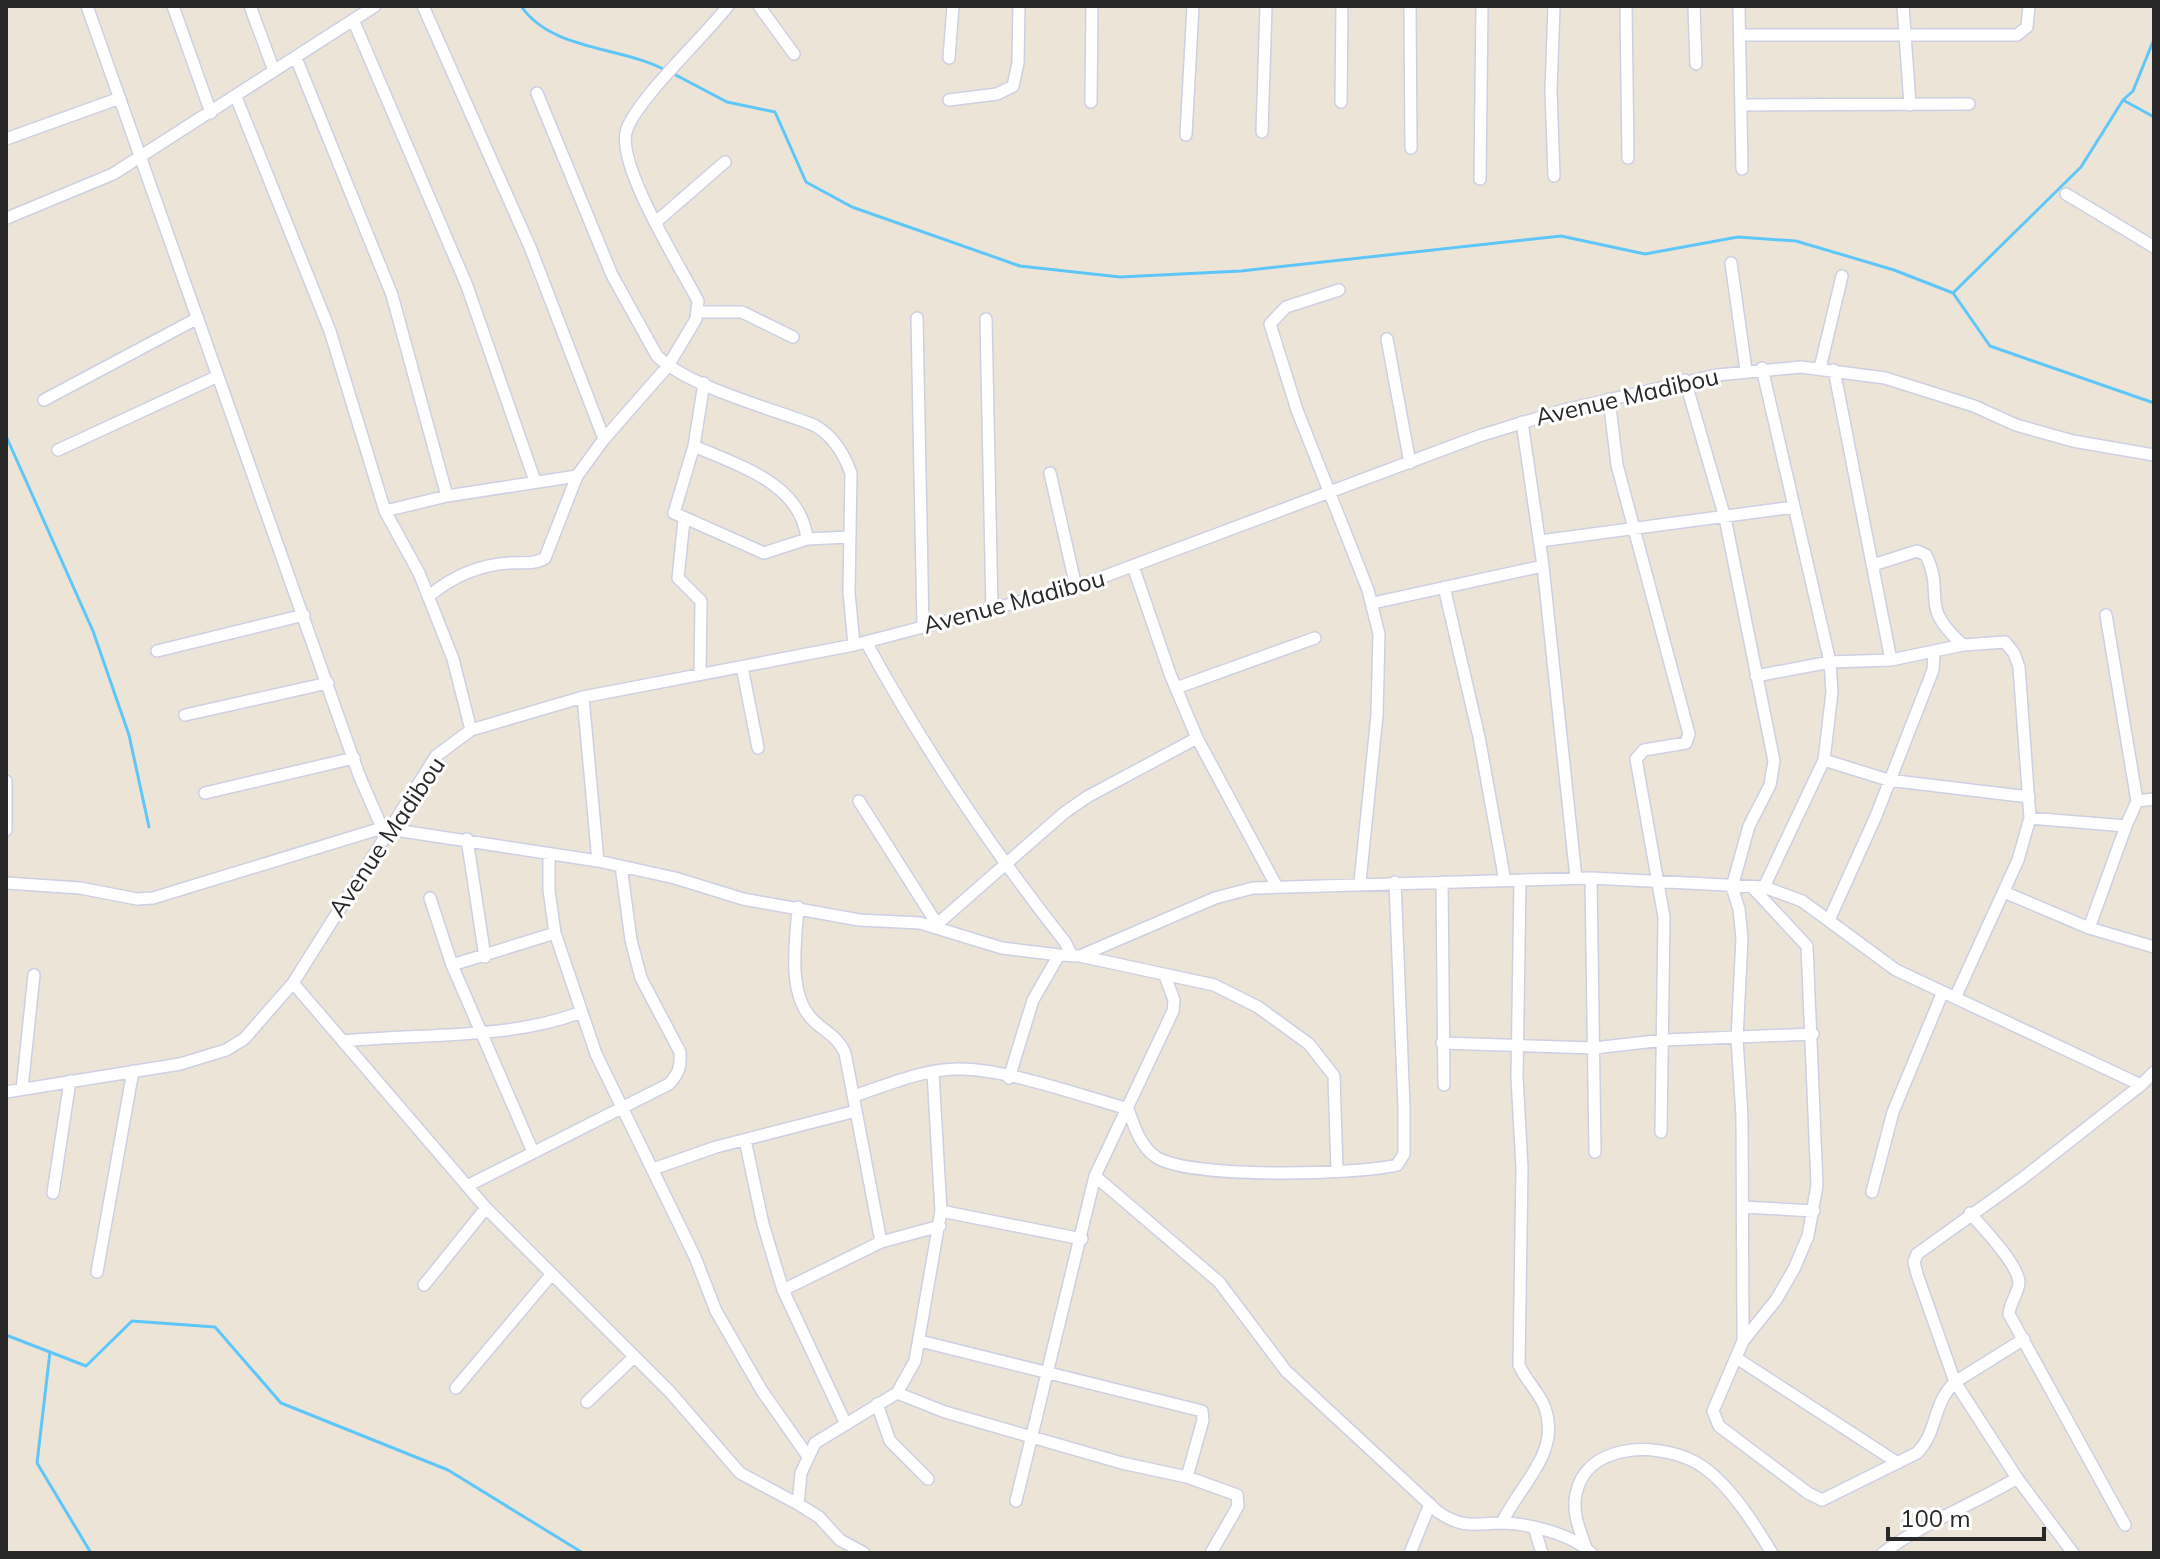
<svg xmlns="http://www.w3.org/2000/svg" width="2160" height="1559" viewBox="0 0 2160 1559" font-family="Mulish,sans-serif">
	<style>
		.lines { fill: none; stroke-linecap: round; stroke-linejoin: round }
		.stream { stroke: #5fc6fa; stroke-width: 3 }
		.minor-casing { stroke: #cdcfe3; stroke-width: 14 }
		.minor { stroke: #fff; stroke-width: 11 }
		.labels { text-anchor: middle; stroke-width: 6; stroke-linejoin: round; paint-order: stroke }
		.street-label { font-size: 24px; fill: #282828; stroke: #fff }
	</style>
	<rect width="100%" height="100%" fill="#ece5d7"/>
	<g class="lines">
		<path class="stream" d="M521,6C552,51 620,46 665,70
			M672,73L727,102L775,112L806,182L852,207L1020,266L1120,277L1241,271L1561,236L1645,254L1738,237L1796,241L1894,270L1953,293L1990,346L2154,403
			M2124,99L2133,91L2154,39
			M1953,293L2081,167L2123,100L2154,117
			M6,436L93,631L129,735L149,827
			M6,1335L86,1366L132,1321L215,1327L281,1403L448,1470L583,1553
			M50,1352L37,1463L91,1553"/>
		<g class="minor-casing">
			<path id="minor" d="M87,6L359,775L382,828
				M173,6L211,113
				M250,6L274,71
				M423,6L530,247L604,439
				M759,6L794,54
				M1410,6L1411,148
				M1626,6L1628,158
				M1694,6L1696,64
				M1739,6L1742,169
				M1903,6L1910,105
				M354,22L467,286L535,481
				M1740,35H2017L2027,27L2029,6
				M296,58L392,295L447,496
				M949,58L953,6
				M537,93L612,275L657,356C689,387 770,408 814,425C833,436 843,452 851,473L849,592L854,645
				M236,97L330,331L385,511L419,573L453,659L471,730
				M949,100L997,94L1013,86L1018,63L1019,6
				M1091,102L1092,6
				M1341,102L1342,6
				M1743,105L1969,104
				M1262,132L1266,6
				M1186,135L1193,6
				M6,139L120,98
				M1554,176L1551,90L1554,6
				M1480,179L1482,6
				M2066,194L2154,247
				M7,218L113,174L375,6
				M657,221L725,162
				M1731,263L1746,370
				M1339,290L1286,307L1270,324L1297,410L1368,590L1379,634L1377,715L1360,882
				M699,312H742L793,337
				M917,318L923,627
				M986,319L992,610
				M1387,339L1410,463
				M1762,368L1830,662L1832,692L1824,760L1764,887
				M1820,368L1842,276
				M1834,370L1891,660
				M1685,380L1725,518L1774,761L1770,785L1749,826L1732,887L1739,909L1742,938L1737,1039L1742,1116L1743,1341
				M704,383L694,446L674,513L764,553L807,539L850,537
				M1609,399L1617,465L1689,734L1686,743L1644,750L1636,759L1664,917L1661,1132
				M44,400L198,318
				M1522,422L1543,566L1576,878
				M694,446C739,466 801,483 807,539
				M58,450L218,376
				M1050,473L1076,587
				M385,511L447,496L577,476
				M684,520L678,578L701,601L700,673
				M1540,541L1794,507
				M1873,565L1917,551L1926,555C1946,597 1917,604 1963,645
				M1133,566L1170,674L1197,738L1277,887
				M1444,587L1479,737L1505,881
				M429,596C453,576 478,565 509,563C522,562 534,565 545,558L577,476L604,439L668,366L696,319L698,301C680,266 614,162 627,129C639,97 704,37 728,6
				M1373,603L1543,566
				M2106,615L2137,801
				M866,642C924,748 990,847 1065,942L1072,956
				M157,651L304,615
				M742,667L758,748
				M1756,676L1830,662L1891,660L1963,645L2005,642L2014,653L2019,667L2030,818L2018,860L1955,998
				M1176,688L1315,638
				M583,697L598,861
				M185,715L328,683
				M1824,760L1888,780L2029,797
				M6,781V830
				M205,793L354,758
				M859,801L937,924
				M2030,818L2126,826L2137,801L2154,799
				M467,839L485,957
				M549,854V890L555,933L596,1054L695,1257L716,1311L762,1391L807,1455
				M1591,878L1595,1152
				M1442,882L1444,1085
				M6,883L80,888L137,899L153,898L382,828L598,861L675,878L743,899L859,920L920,923L1002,948L1059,955L1080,956L1215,898L1253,888L1591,878L1764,887L1802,901L1896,970L2141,1085L2154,1072
				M1752,887L1807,946L1817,1185L1808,1236L1794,1269L1776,1300L1743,1341L1713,1411L1719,1426L1808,1493L1822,1500L1917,1453C1939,1430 1931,1406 1955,1382L1917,1274L1914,1262L1917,1254L2023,1178L2141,1085
				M2004,892L2089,928L2126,826
				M430,898L452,965L533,1152
				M798,907C796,940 787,991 811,1018C824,1032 837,1035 845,1053L881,1242
				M1829,920L1876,816L1933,670L1934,654
				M935,926L1064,813L1087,797L1197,738
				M2089,928L2154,947
				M1080,956L1214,985L1258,1007L1309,1044L1334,1076L1337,1171
				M452,965L555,933
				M293,983L486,1208L670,1392L740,1473L798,1504L819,1517L840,1540L864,1553
				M343,1041C421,1033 505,1040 579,1013
				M1442,1043L1594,1048L1664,1040L1813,1034
				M1009,1078L1033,1000L1059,955
				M22,1089L34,975
				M6,1092L180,1064L226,1050L244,1039L293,983L436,756L471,730L583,697L854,645L1076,587L1479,436L1564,410L1717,375L1801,367L1885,378L1974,406L2016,425L2073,441L2154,455
				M854,1096C887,1085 926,1068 961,1069C1005,1069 1083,1096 1128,1109C1134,1126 1140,1146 1156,1157C1190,1179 1356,1175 1397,1165L1404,1154V1107L1395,882
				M745,1140L763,1224L783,1290L845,1422
				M653,1169L716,1147L856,1111
				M1095,1176L1219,1282L1286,1371L1438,1512C1465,1530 1475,1523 1503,1523C1530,1524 1572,1534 1591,1553
				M467,1186L669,1084C679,1073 681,1067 680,1052L641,978L631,940L621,866
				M1872,1192L1893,1112L1942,994
				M53,1193L70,1081
				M1743,1207L1814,1211
				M941,1211L1082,1239
				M1970,1213C1982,1227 2019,1265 2019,1283C2018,1294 2010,1302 2009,1314L2125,1525
				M97,1272L133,1071
				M424,1285L486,1208
				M783,1290L881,1242L940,1226
				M2024,1339L1955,1382L2017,1478L2073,1553
				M920,1341L1202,1411L1203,1420L1187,1477
				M1738,1359L1898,1463
				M456,1388L551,1275
				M897,1393L945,1412L1122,1463L1187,1477L1237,1495L1238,1506L1211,1553
				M587,1402L634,1357
				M877,1404L890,1441L928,1479
				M1016,1501L1095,1176L1173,1011L1174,1000L1165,976
				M798,1504L801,1473L815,1443L897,1393L915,1361L941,1211L933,1073
				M1502,1523C1519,1485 1561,1454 1545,1408C1540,1393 1526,1381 1519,1365L1522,1168L1517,1077L1520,881
				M1534,1527L1542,1553
				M1586,1548C1580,1531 1572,1513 1576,1494C1586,1444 1653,1442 1691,1460C1724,1475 1753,1522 1772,1553
				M1410,1553L1430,1504
				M1883,1553C1924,1522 1973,1505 2017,1478"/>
		</g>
		<use href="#minor" class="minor"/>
	</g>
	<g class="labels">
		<g class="street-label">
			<text transform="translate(1627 397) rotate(-13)" y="8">Avenue Madibou</text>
			<text transform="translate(1014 602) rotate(-15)" y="8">Avenue Madibou</text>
			<text transform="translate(387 837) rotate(-56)" y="8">Avenue Madibou</text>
		</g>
	</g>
	<rect width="2160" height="1559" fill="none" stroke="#282828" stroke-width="16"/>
	<path d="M1888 1527v12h156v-12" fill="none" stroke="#282828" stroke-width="4"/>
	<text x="1900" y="1527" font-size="24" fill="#282828" stroke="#ffffff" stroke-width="6" paint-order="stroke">100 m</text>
</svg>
